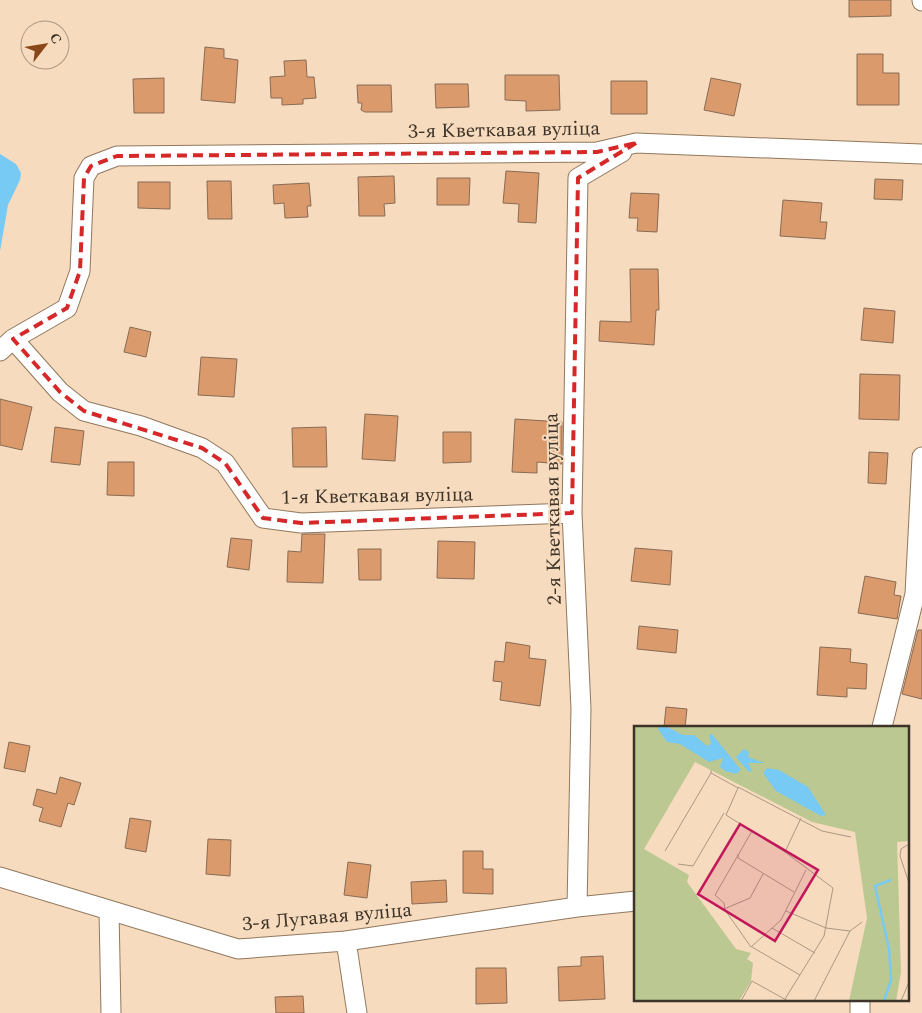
<svg xmlns="http://www.w3.org/2000/svg" width="922" height="1013" viewBox="0 0 922 1013" font-family="Spectral,serif">
	<style>
		.water { fill: #77caf4 }
		.building { fill: #db9a6b; stroke: #886b56 }
		.lines { fill: none; stroke-linecap: round; stroke-linejoin: round }
		.street-casing { stroke: #90785e; stroke-width: 21 }
		.street { stroke: #fff; stroke-width: 19 }
		.marked { fill: none; stroke: #d62828; stroke-width: 4; stroke-dasharray: 10 6; stroke-linejoin: round }
		.labels { text-anchor: middle; stroke-width: 4; stroke-linejoin: round; paint-order: stroke }
		.street-label { font-size: 20px; fill: #3e3328; stroke: #f6dbbe }
		.inset-river { fill: none; stroke: #77caf4; stroke-width: 2.5 }
		.inset-road { fill: none; stroke: #ac9882; stroke-width: 1 }
		.view { fill: #c2185b; fill-opacity: 0.15; stroke: #c2185b; stroke-width: 2.5 }
		.inset-edge { fill: none; stroke: #3e3328; stroke-width: 2.5 }
	</style>
	<rect width="100%" height="100%" fill="#f6dbbe"/>
	<path class="water" d="M0,154L16,164L21,173L20,180L8,205L0,251Z"/>
	<path class="building" d="M849,0H891V16L849,17Z
		M205,47L224,49V58L238,60L235,103L201,100Z
		M857,54H883V73H899V105H857Z
		M306,60L307,77H314L316,98L303,99V104L282,105V98H271L270,77L285,76L284,61Z
		M505,75H559L560,110L526,111V101L505,100Z
		M164,78V113H134L133,79Z
		M711,78L741,84L734,116L704,110Z
		M611,81H647V114H611Z
		M435,84H468L469,107L436,108Z
		M357,85H391L392,112H365L361,110L362,103H358Z
		M506,171L539,173L536,223L518,222L519,204L503,203Z
		M394,176L395,203L384,204L385,216H359L358,177Z
		M437,178H470L469,205H437Z
		M875,179L903,180L902,200L874,199Z
		M207,181H231L232,219H208Z
		M138,182H170V209L138,208Z
		M309,183L311,206H307L308,217L285,218L284,203L274,204L273,185Z
		M631,193L659,194L657,232L637,231L638,218H629Z
		M783,200L822,203L820,222H827L825,239L780,236Z
		M630,269H658L659,310H656L654,345L599,341L600,321L631,322Z
		M864,308L895,311L893,343L861,340Z
		M130,327L151,332L146,357L124,352Z
		M201,357L237,359L234,397L198,395Z
		M860,374L900,375L899,420L859,419Z
		M0,399L32,407L22,450L0,445Z
		M365,414L398,416L395,461L362,459Z
		M515,419L562,422V464L537,462V473L512,472Z
		M55,427L84,431L80,465L51,462Z
		M326,427L327,467H293L292,428Z
		M443,432H471V462L443,463Z
		M869,452L888,453L886,484L868,483Z
		M108,462H134V496L107,495Z
		M302,534H325L323,583L287,582L288,551L301,552Z
		M231,538L252,540L249,570L227,567Z
		M438,541L475,542L474,579L437,578Z
		M635,548L672,551L670,585L631,581Z
		M358,549H381V580H359Z
		M865,576L896,582L894,595L901,596L897,619L858,613Z
		M639,626L678,630L676,653L637,649Z
		M918,630H922V699L902,694Z
		M506,642L530,646L529,658L546,660L540,706L500,700L502,682L493,681L495,661L504,662Z
		M820,647L851,649L850,662L867,664L866,689L847,688V697L817,695Z
		M666,707L687,709L685,727H664Z
		M9,742L30,746L25,772L4,768Z
		M60,777L81,783L74,805L68,803L61,827L39,821L43,808L33,805L37,789L56,794Z
		M130,818L151,821L146,852L125,848Z
		M208,839L231,840L230,876L206,874Z
		M463,851H483V869H493V894L463,893Z
		M348,862L371,865L367,898L344,895Z
		M446,880L447,902L412,904L411,882Z
		M603,956L605,999L559,1001L558,967L581,966V957Z
		M476,968H506L507,1003L476,1004Z
		M303,996L304,1013H276L275,997Z"/>
	<g class="lines">
		<g class="street-casing">
			<path id="street" d="M922,0V1
				M13,339L60,392L84,411L141,426L202,448L225,463L263,518L301,523L572,513
				M0,351L13,339L67,308L80,271L84,178L91,166L117,156L597,152L636,143L922,154
				M882,727L915,594L922,457
				M0,877L238,949L346,941L577,907L636,901
				M577,907L581,709L572,513L578,178L622,152
				M109,910L111,1013
				M346,941L357,1013
				M860,999V1013"/>
		</g>
		<use href="#street" class="street"/>
	</g>
	<path class="marked" d="M636,143L578,178L572,513L301,523L263,518L225,463L202,448L84,411L60,392L13,339L67,308L80,271L84,178L91,166L117,156L597,152Z"/>
	<g class="labels">
		<g class="street-label">
			<text transform="translate(504 129) rotate(-1)" y="7">3-я Кветкавая вуліца</text>
			<text transform="translate(377 495) rotate(-1)" y="7">1-я Кветкавая вуліца</text>
			<text transform="translate(552 509) rotate(-91)" y="7">2-я Кветкавая вуліца</text>
			<text transform="translate(327 916) rotate(-5)" y="7">3-я Лугавая вуліца</text>
		</g>
	</g>
	<g transform="translate(634 726)">
		<rect width="275" height="275" fill="#f6dbbe"/>
		<path d="M0,0H275V115L263,116L267,246L262,275H215L233,192L221,106L178,96L61,36L10,123L55,149L53,156L102,223L117,227L113,233L119,237L117,255L105,275H0Z" fill="#bbc891"/>
		<path d="M31,0L49,9H60L73,20L77,18L75,9L78,8L107,44L102,48L91,45L86,41L89,32L75,36L46,18L33,16L24,3L25,0ZM110,23L115,26L114,31L131,37H114L118,45L115,46L102,31ZM133,42L145,44L174,61L192,89L187,90L142,65L129,47Z" fill="#77caf4"/>
		<path class="inset-river" d="M250,275L257,254L255,223L241,160L257,154"/>
		<path class="inset-road" d="M77,44V47L104,62L92,89L151,126L199,162L190,210L151,273M104,61L188,105L217,111M118,105L81,169L90,177L91,184L117,221L147,194L172,144M275,118L267,123L266,130L275,157M31,125L77,47M151,126L167,92M104,128V132L160,166M44,138L59,140L90,87M90,183L116,172L129,148M152,185L192,202L216,205M138,202L181,227M118,221L166,249M107,275L118,255L154,275M180,275L216,205L228,196M267,275L275,256"/>
		<path class="view" d="M106,98L184,144L141,215L64,168Z"/>
		<rect width="275" height="275" class="inset-edge"/>
	</g>
	<g transform="translate(45 45) rotate(59)"><circle r="24" fill="#f6dbbe" stroke="#ac9882"/>
	<path d="M0-4L9 19L0 12L-9 19Z" fill="#8a4718"/>
	<text y="-8" font-size="14" font-weight="bold" text-anchor="middle" fill="#3e3328">С</text>
	</g>
</svg>
